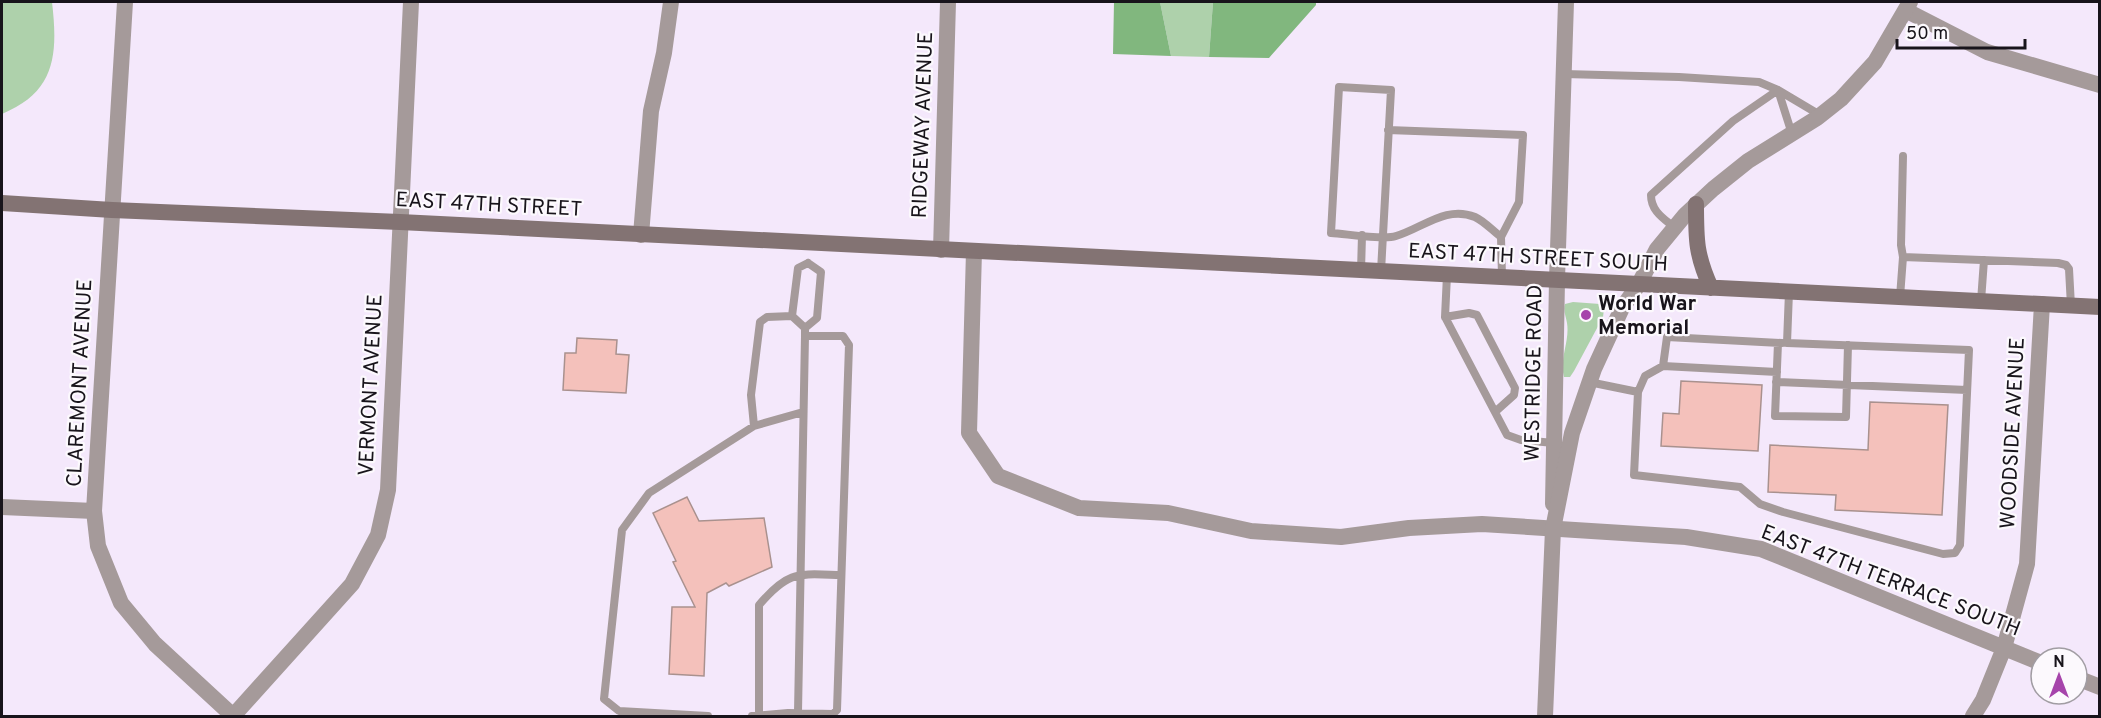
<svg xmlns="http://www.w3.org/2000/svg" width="2101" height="718" viewBox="0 0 2101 718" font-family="Overpass,sans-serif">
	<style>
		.green { fill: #aed1ab }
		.forest { fill: #81b77e }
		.building { fill: #f4c1bb; stroke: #a9918e; stroke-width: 1.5 }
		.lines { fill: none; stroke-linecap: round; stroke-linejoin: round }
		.service { stroke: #a59a9a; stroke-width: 8 }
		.minor { stroke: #a59a9a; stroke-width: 16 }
		.tertiary { stroke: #a59a9a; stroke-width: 16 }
		.secondary { stroke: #837373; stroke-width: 16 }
		.poi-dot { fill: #a644ab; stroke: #fcf9fd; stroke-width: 2 }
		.labels { text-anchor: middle; stroke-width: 4.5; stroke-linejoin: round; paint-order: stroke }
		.street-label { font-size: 21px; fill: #18141b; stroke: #fcf9fd }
		.poi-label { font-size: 21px; font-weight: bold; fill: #18141b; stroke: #fcf9fd; text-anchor: start }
	</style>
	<rect width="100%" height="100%" fill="#f4e8fb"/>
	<path class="green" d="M2,2H52C58,54 56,92 2,114Z
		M1160,2H1213L1209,57L1171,56Z
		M1573,302L1600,304L1604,309L1603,317L1574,371L1570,377H1564C1559,359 1570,341 1567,323C1566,316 1563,311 1565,304Z"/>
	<path class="forest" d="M1114,2H1160L1171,56L1113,54Z
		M1213,2H1316V5L1269,58L1209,57Z"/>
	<path class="building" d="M577,338L617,340L616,354L629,355L626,393L563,390L565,353H576Z
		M1681,381L1762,385L1758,451L1661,446L1663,413L1679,414Z
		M1870,402L1948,405L1942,515L1835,510L1836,495L1768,492L1770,445L1868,450Z
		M687,497L699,521L764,518L772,567L729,586L726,583L707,593L704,676L669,674L672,607H695L673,562L676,561L653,513Z"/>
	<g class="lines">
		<path class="service" d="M1564,74L1679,77L1759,82L1778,90L1820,115
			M1778,90L1792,134
			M1388,130L1523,135L1519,202L1501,237
			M1675,228C1663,218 1651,211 1651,195L1733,121L1778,90
			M1903,257L1901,245L1903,156
			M1361,271L1362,235
			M1381,271L1391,90L1339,87L1331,233C1347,234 1384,240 1396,236C1423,228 1446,205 1475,217C1484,221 1493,231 1501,237L1502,277
			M1447,275L1445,317L1507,435L1521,440L1554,443
			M1900,297L1903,257L2058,263L2066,265L2069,269L2071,306
			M1981,301L1984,260
			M1445,317L1469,313L1477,315L1515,388L1514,395L1495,412
			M805,328L817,318L821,272L808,263
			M1778,343L1775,416L1846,417L1848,345
			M1663,366L1777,372
			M1589,382L1638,392L1634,475L1740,487L1760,504L1783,512L1943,554L1955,553L1960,545L1969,350L1787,343L1789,292
			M1776,382L1967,390
			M1638,392L1645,376L1663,366L1667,337L1782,343
			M754,426L751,395L760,322L767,317L792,316
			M798,712L805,336V328L792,316L798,268L808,263
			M708,716L619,711L604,699L622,530L649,493L754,426L803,412
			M752,716L788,713L833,714L837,710L849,345L843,336H805
			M759,716V605C789,570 798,574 841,575"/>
		<path class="minor" d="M125,2L94,511L98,546L121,603L155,644L233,716
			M1907,11L1987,52L2100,85
			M641,235L651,111L664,53L671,2
			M941,250L948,2
			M974,251L969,433L998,476L1079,508L1168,513L1251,531L1341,537L1409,528L1482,524L1686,537L1761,549L2041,663
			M1553,504L1557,280L1566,2
			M2,507L94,511
			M2077,678L2100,687
			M233,716L352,584L378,535L388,490L411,2
			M1973,716L1983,700L2004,648L2027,564L2042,304"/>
		<path class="tertiary" d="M1545,716L1553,529L1572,433L1594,369L1622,308L1639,284L1657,249L1685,215L1713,189L1748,161L1817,118L1841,99L1875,62L1910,2"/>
		<path class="secondary" d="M2,203L112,210L400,222L2100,307
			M1696,204C1696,240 1696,255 1711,288"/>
	</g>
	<circle class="poi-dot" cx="1586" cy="315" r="6"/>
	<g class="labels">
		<g class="street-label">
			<text transform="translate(922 125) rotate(-88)" y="7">RIDGEWAY AVENUE</text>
			<text transform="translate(489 204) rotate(3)" y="7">EAST 47TH STREET</text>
			<text transform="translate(1538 257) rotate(3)" y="7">EAST 47TH STREET SOUTH</text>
			<text transform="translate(1533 373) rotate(-89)" y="7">WESTRIDGE ROAD</text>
			<text transform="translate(79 383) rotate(-87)" y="7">CLAREMONT AVENUE</text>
			<text transform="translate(370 385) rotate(-87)" y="7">VERMONT AVENUE</text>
			<text transform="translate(2012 433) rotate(-87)" y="7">WOODSIDE AVENUE</text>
			<text transform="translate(1891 580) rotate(21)" y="7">EAST 47TH TERRACE SOUTH</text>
		</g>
		<g class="poi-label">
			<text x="1598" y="310">World War<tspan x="1598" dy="24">Memorial</tspan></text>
		</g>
	</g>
	<rect width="2101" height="718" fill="none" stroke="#18141b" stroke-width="6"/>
	<g transform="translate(2059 676)"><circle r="28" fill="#fcf9fd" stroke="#a19da3" stroke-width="1.5"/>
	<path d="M0-4.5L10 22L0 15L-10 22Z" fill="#a644ab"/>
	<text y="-9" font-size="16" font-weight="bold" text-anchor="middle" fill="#18141b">N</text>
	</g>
	<path d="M1897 39v9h128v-9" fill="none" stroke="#18141b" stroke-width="3"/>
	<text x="1906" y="39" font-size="18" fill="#18141b" stroke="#fcf9fd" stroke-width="4.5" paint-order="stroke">50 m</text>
</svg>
